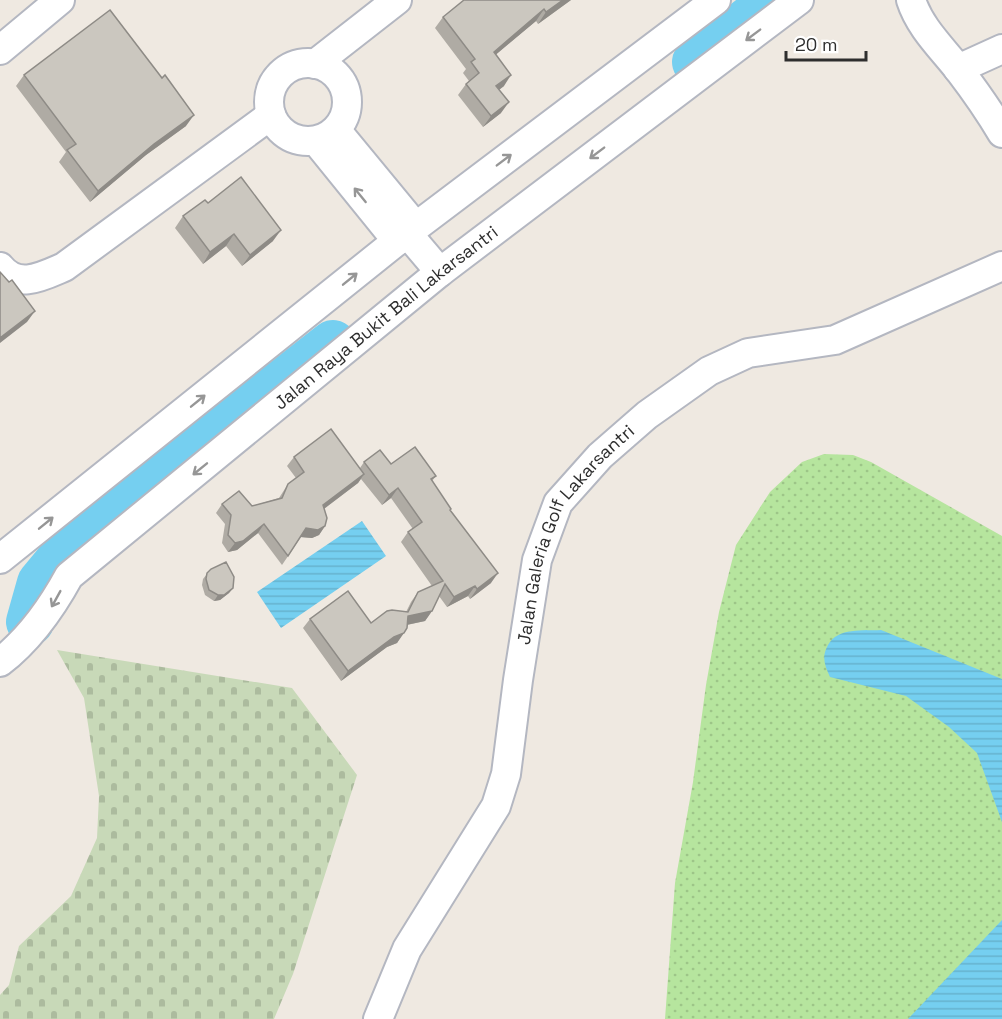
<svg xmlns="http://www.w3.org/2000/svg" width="1002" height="1019" viewBox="0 0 1002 1019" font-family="'Space Grotesk',sans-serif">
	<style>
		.grass { fill: url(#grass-dots) }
		.cemetery { fill: url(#cemetery-stones) }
		.water { fill: url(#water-rules) }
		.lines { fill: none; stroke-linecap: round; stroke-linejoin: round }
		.river { stroke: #75cff0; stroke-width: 48 }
		.minor-casing { stroke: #b4b7c1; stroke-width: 32 }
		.minor { stroke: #fff; stroke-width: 28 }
		.wall { fill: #afaba4 }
		.shaded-wall { fill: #8e8b86 }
		.building { fill: #cbc7bf; stroke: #8e8b86; stroke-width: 1.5 }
		.oneway { stroke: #969696 }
		.labels { text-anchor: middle; stroke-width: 4.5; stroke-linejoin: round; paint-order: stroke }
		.street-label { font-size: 18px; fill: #2e2e2e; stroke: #fff }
	</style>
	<defs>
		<pattern id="grass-dots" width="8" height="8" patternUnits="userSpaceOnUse" patternTransform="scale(1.5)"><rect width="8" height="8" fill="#b6e59e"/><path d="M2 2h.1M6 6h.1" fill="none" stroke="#9dc588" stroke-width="1.8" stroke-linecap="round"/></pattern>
		<pattern id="cemetery-stones" width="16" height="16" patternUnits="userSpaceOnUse" patternTransform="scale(1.5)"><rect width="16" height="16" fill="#c8d9b8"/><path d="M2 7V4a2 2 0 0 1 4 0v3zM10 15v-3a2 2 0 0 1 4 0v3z" fill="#acbb9e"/></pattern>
		<pattern id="water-rules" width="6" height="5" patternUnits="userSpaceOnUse" patternTransform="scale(1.5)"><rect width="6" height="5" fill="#75cff0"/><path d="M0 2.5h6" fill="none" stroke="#66b2ce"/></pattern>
	</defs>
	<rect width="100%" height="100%" fill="#efe9e1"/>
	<path class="grass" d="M824,454L853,455L871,462L1002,536V1019H665L675,883L693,782L706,685L719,612L736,545L770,492L802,462Z"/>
	<path class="cemetery" d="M57,650L292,688L357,775L293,974L274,1019H0V995L9,985L19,946L71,896L97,838L99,796L84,698Z"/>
	<path class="water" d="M362,521L386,556L281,628L257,592Z
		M881,630L1002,679V822L977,753L949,727L906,696L830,677C825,666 821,657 828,645C838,627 863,631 881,630Z
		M1002,920V1019H908Z"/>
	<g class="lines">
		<path class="river" d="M696,62L775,0
			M30,622L41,583L70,548L333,344"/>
		<g class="minor-casing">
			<g id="minor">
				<path d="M911,0C920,28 942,48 959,70C975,91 989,111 1002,133"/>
				<path d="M0,50L60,0"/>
				<circle cx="308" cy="102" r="39"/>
				<path d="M315,64L397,0"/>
				<path d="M958,69L1002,49"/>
				<path d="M336,130L416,227"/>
				<path d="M316,141L397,241"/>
				<path d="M407,233L440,272"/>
				<path d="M0,267C18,290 43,276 64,267L271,115"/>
				<path d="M0,559L397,241L716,0"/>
				<path id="s1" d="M0,662C30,639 51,609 69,576L440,272L799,0"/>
				<path id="s2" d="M378,1019L407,949L496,806L506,774L518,680L537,560L558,503L600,456L647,415L709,371L748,353L835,340L1002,266"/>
			</g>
		</g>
		<use href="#minor" class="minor"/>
	</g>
	<path class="wall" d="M571,0L538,24L536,21L496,54L504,86L499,90L501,113L483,127L458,95L466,84L469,81L463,73L466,69L435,28L443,17Z
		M24,75L186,126L146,155L90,202L59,162L66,152L16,86Z
		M208,203L273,241L242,266L226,246L203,264L175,228L183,216Z
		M294,457L360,468L364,462L391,464L436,476L432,481L450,510L491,583L470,599L468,596L447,607L439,596L432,611L425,621L407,625L397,643L387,647L341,681L303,628L310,619L371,623L406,612L411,602L418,592L432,586L401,542L408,532L413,529L391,498L382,505L361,479L358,483L324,509L325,526L319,535L312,538L301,537L282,565L258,533L237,550L228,552L222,543L225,524L216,513L222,504L252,506L279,498L288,484L296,478L287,466Z
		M211,569L233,588L229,593L220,600L214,601L205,595L202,585L203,579Z"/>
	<path class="shaded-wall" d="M563,0H571L538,24L546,12Z
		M544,9L536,21L486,63L494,52Z
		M511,75L504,86L488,98L496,86Z
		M509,102L501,113L483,127L491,116Z
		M194,115L186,126L146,155L90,202L98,191L154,144Z
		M281,230L273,241L242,266L250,255Z
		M234,234L226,246L203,264L210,252Z
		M35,311L27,322L0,343V338Z
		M364,474L358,483L317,514L323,505Z
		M398,488L391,498L382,505L389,495Z
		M264,524L258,533L237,550L228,552L235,543Z
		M325,526L319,535L312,538L300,537L306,528Z
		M498,573L491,583L470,599L477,589Z
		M475,586L468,596L447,607L454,597Z
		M233,588L229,593L220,600L214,601L218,595Z
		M432,611L425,621L401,626L408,616Z
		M404,633L397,643L387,647L341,681L348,671L394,637Z"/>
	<path class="building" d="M464,0H563L546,12L544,9L494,52L511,75L496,86L509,102L491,116L466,84L479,73L471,62L475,59L443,17Z
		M110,10L162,78L165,75L194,115L154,144L98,191L67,150L76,144L24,75Z
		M241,177L281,230L250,255L234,234L210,252L183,216L205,200L208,203Z
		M0,272L9,282L12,280L35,311L0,338Z
		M331,429L364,474L323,505L327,518L325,526L318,530L306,528L288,556L264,524L243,541L235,543L228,535L231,515L222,504L239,491L252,506L282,498L288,484L304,472L294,457Z
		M415,447L436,476L431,479L451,509L450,510L498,573L477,589L475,586L454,597L445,584L432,611L408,616L407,628L404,633L394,637L348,671L310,619L348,591L371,623L387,611L392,610L408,612L418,592L443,581L408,532L422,522L398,488L389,495L364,462L380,450L391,464Z
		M226,562L234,577L233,588L224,595H218L209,590L206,579L207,573L211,569Z"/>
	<defs><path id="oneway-shaft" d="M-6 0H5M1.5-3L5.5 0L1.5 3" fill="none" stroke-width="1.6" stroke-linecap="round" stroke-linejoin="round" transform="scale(1.5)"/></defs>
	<g class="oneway">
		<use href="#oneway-shaft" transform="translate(753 35) rotate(143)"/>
		<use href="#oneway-shaft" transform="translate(597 153) rotate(143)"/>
		<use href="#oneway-shaft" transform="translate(504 160) rotate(-37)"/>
		<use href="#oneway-shaft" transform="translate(360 195) rotate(-129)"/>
		<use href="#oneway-shaft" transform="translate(350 279) rotate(-39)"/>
		<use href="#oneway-shaft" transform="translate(198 401) rotate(-39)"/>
		<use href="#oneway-shaft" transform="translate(200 469) rotate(141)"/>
		<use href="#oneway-shaft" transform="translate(46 523) rotate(-39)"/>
		<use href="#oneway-shaft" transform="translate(56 599) rotate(119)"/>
	</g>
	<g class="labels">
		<g class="street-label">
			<text dy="6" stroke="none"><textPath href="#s1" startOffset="520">Jalan Raya Bukit Bali Lakarsantri</textPath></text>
			<text dy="6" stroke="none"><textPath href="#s2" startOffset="534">Jalan Galeria Golf Lakarsantri</textPath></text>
		</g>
	</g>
	<path d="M786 51v9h80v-9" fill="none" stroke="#2e2e2e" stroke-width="3"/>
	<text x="795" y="51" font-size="18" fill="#2e2e2e" stroke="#ffffff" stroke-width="4.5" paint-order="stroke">20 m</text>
</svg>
